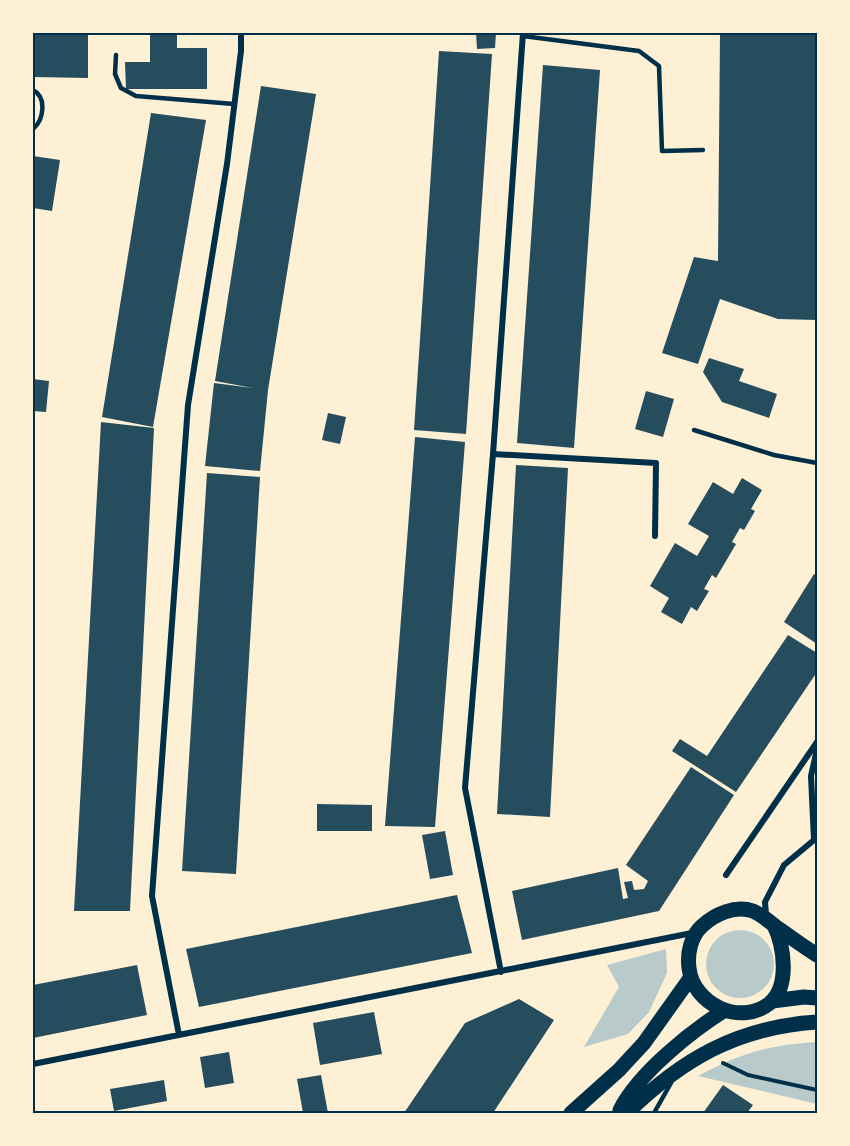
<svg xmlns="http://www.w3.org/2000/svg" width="850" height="1146" viewBox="0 0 850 1146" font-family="Overpass,sans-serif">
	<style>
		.green { fill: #b9caca }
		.building { fill: #264d5e }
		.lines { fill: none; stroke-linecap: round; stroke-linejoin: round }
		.path { stroke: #003049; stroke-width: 4 }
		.service { stroke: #003049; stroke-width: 4.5 }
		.minor { stroke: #003049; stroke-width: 6 }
		.primary { stroke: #003049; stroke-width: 15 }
		.neatline { fill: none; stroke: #003049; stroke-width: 2 }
	</style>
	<rect width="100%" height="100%" fill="#fdf0d5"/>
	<path class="green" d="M706 964a34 34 0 1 1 68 0a34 34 0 1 1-68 0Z
		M666,949L667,973L649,1012L628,1034L584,1047L619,987L607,965Z
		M817,1042V1104L698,1076C741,1053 769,1045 817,1042Z"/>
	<path class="building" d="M33,33H88V78L33,77Z
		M150,33H177V48H207V89H126L125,62H150Z
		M476,33H496L495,48L477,49Z
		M720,33H817V320L778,319L720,299L698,364L662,353L694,257L718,261Z
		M439,51L492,54L466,434L414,430Z
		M543,65L600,70L574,448L517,443Z
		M261,86L316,94L268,390L260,471L205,466L214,383L253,388L215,381Z
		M151,113L206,120L153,427L102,417Z
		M33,156L60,160L52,211L33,208Z
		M709,358L744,369L739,381L777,394L769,418L722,402L703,372Z
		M33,379L49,381L46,412L33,411Z
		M646,391L674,399L663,437L635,429Z
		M328,413L346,417L340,444L322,440Z
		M101,422L154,428L130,911H74Z
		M415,437L465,442L435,827L385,826Z
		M516,465L568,468L550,817L497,814Z
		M207,473L260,477L236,874L182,871Z
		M742,478L762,490L751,509L755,511L744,530L740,528L732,542L736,544L716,578L712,575L704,589L709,591L697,611L691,607L682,624L661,612L669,598L650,586L675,543L697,556L709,536L688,524L713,482L733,494Z
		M814,574L817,576V644L784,622Z
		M788,635L817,653V672L736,792L672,751L680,739L707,756Z
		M691,767L734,795L659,911L522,940L512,891L618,868L623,899L628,898L624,882L632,881L634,890L644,889L648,881L626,865Z
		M317,804L372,805V831H317Z
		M445,831L453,875L430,879L422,835Z
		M457,895L472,953L199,1007L186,949Z
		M137,965L147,1015L33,1038V985Z
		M519,999L554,1020L493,1113H404L465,1023Z
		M374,1012L382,1054L320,1065L313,1023Z
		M229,1052L234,1083L205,1088L200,1057Z
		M321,1075L328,1113H303L297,1079Z
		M164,1080L167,1101L114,1111L110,1089Z
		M723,1085L753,1105L747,1113H703Z"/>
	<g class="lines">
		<path class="path" d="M723,1063L748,1075L817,1090"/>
		<path class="service" d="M523,36L639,51L659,66L662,151L703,150
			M116,55L115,74L121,88L136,96L234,104
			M33,90C47,97 44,120 33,129
			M694,430L774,455L817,463
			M654,1113L671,1083"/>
		<path class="minor" d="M493,454L656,463L655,536
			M726,875L817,742
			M766,915L765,902L784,865L814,840L811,776L817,749
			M501,972L465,788L493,454L523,33
			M179,1035L152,896L188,405L227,164L241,51V33
			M33,1064L692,933"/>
		<path class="primary" d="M774,925C784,946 790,986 770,1003C740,1027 693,1004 689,968C687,953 691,936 702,926C715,914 735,905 753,911C762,915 771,923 779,929C792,938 804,947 817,955
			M772,1001L804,997L817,998
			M620,1110C638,1074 690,1032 725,1010
			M571,1113L619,1070L644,1043L691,977
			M627,1113C682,1059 738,1027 817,1022"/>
	</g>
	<rect width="850" height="1146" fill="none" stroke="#fdf0d5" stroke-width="69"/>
	<rect x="34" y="34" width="782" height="1078" class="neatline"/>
</svg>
